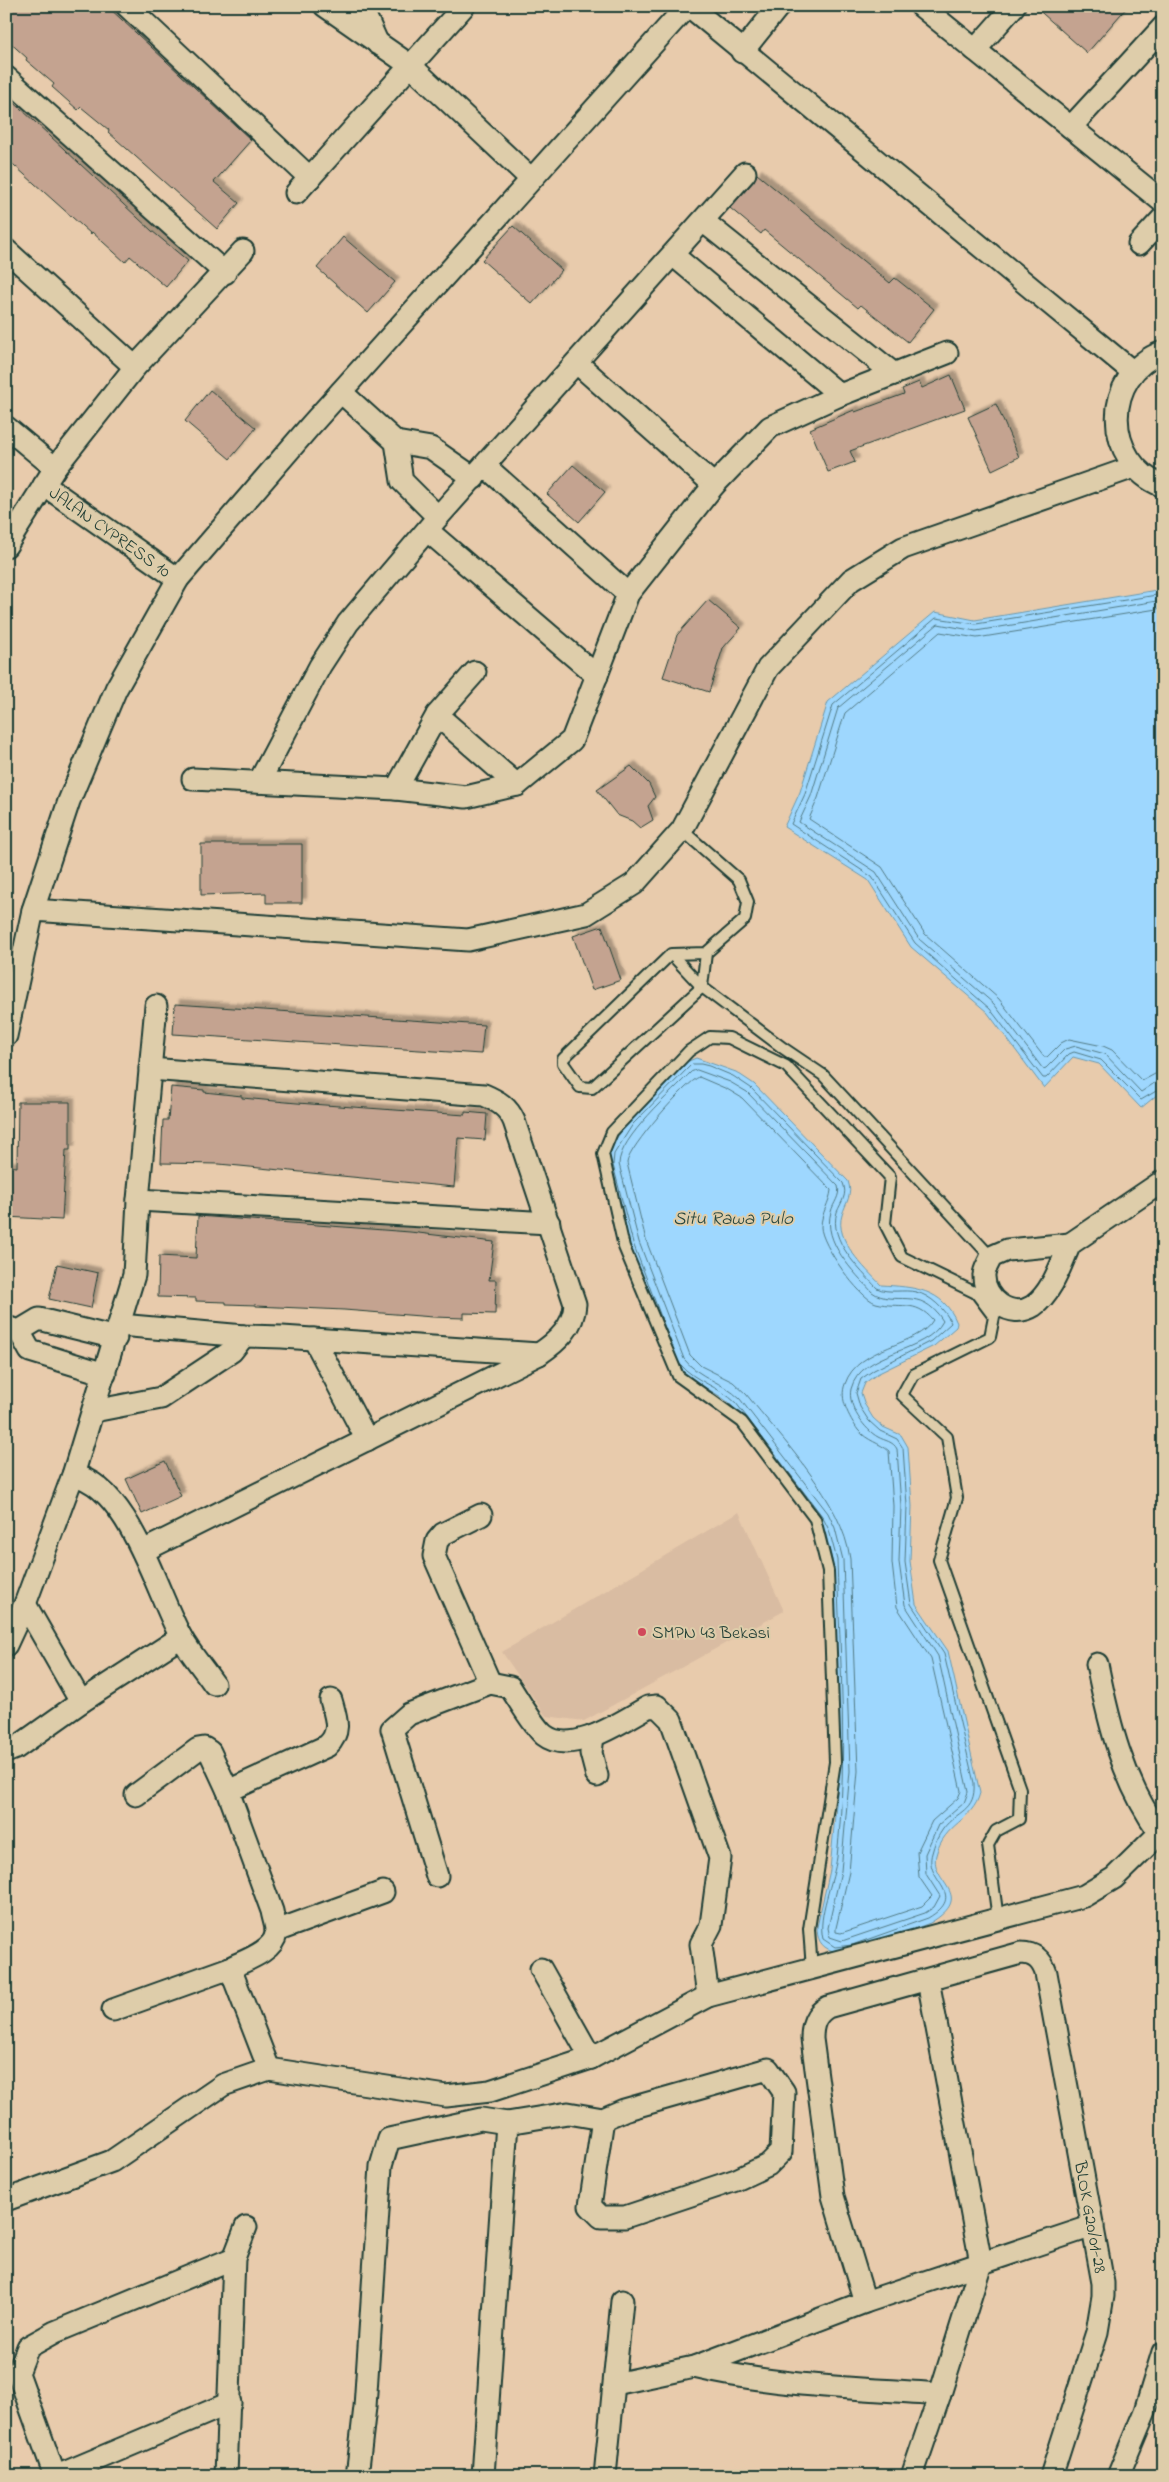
<svg xmlns="http://www.w3.org/2000/svg" width="1169" height="2482" viewBox="0 0 1169 2482" font-family="'Indie Flower',sans-serif">
	<style>
		.built { fill: #d9bca2 }
		.water { fill: #9ed7fe; stroke: #6b99ad }
		.lines { fill: none; stroke-linecap: round; stroke-linejoin: round }
		.shore { stroke: #527b85; stroke-width: 1 }
		.building { fill: #c4a390; stroke: #1f3d34; filter: url(#shadow) }
		.service-casing { stroke: #1f3d34; stroke-width: 14 }
		.minor-casing { stroke: #1f3d34; stroke-width: 25 }
		.service { stroke: #decdaa; stroke-width: 10 }
		.minor { stroke: #decdaa; stroke-width: 21 }
		.poi-dot { fill: #d1495b; stroke: #decdaa; stroke-width: 2 }
		.labels { text-anchor: middle; stroke-width: 4; stroke-linejoin: round; paint-order: stroke }
		.street-label { font-size: 18px; fill: #1f3d34; stroke: #decdaa }
		.poi-label { font-size: 18px; fill: #1f3d34; stroke: #decdaa; text-anchor: start }
		.water-label { font-size: 19px; font-style: italic; fill: #25453e; stroke: #decdaa }
	</style>
	<defs>
		<filter id="shadow"><feDropShadow dx="4.5" dy="-4.5" stdDeviation="1" flood-color="#0004"/></filter>
	</defs>
	<rect width="100%" height="100%" fill="#e8cbac"/>
	<filter id="ink" filterUnits="userSpaceOnUse"><feTurbulence type="fractalNoise" baseFrequency=".02" numOctaves="2"/><feDisplacementMap in="SourceGraphic" scale="10" xChannelSelector="R" yChannelSelector="G"/><feConvolveMatrix kernelMatrix="1 2 1 2 8 2 1 2 1" color-interpolation-filters="sRGB"/></filter>
	<g filter="url(#ink)">
		<path class="built" d="M739,1512L784,1611L584,1721L546,1716L502,1652Z"/>
		<path class="water" d="M1163,589V1090L1141,1108L1099,1064L1073,1057L1044,1088L987,1012L911,947L868,880L784,827L800,792L828,702L935,612L975,620Z
			M696,1058L736,1072L754,1084L848,1181C853,1195 846,1202 842,1215C834,1240 865,1268 881,1285C913,1287 943,1288 957,1323L956,1327L934,1346L877,1374L865,1383L861,1393L865,1405L873,1418L883,1427L901,1435L908,1447L912,1506L910,1561L916,1604L948,1651L980,1793C973,1821 944,1823 936,1855C929,1883 978,1894 930,1923C911,1930 849,1956 833,1951C820,1947 817,1938 817,1927L830,1870L839,1771L832,1560L825,1531L818,1519L732,1406C717,1391 697,1386 681,1373L628,1245L608,1159L614,1142L629,1120L684,1063Z"/>
		<g class="lines">
			<path class="shore" d="M1163,594L976,624L936,618L833,705L805,794L791,824L872,877L915,943L990,1009L1043,1078H1046L1069,1054L1074,1052L1101,1060L1141,1100L1163,1087
				M1163,600L976,631L938,624L838,708L811,796L799,822L876,872L919,939L994,1004L1043,1069L1046,1068L1065,1049L1076,1046L1105,1054L1141,1092L1156,1082L1163,1081
				M1163,608L977,638L940,632L845,713L818,798L809,819L882,867L925,934L999,999L1044,1057H1047L1061,1043L1069,1039L1103,1046L1112,1050L1142,1081L1155,1074L1163,1073
				M697,1070L730,1082L747,1092L838,1186C841,1196 833,1203 831,1212C822,1242 854,1272 872,1292C894,1308 920,1284 943,1321C926,1354 861,1350 851,1389C847,1406 865,1430 878,1437C885,1441 893,1441 897,1449L901,1506L899,1562L905,1605L938,1656L968,1792L964,1803L938,1825L925,1854L926,1874L940,1896L934,1907L925,1913L842,1941L830,1937L828,1928L841,1871L850,1771L843,1560L835,1528L828,1513L740,1399C723,1382 699,1378 684,1359L639,1242L619,1164C619,1138 673,1091 691,1072Z
				M699,1077L727,1089L742,1098L831,1190C830,1202 821,1213 821,1227C821,1244 859,1298 876,1303C900,1309 915,1299 933,1320C918,1347 858,1345 845,1384C839,1399 849,1417 858,1430C867,1441 880,1443 889,1451L893,1506L892,1563L897,1607L931,1659L961,1791L958,1798L932,1821L917,1852L919,1877L932,1896L922,1906L841,1933L836,1932V1928L849,1872L858,1771L850,1559C843,1502 782,1439 746,1394L733,1382L701,1366L690,1355L646,1240L627,1163C628,1148 686,1082 699,1077Z
				M669,1338L633,1243L613,1165L614,1154L633,1124L692,1064H701L709,1066L733,1076L751,1088L843,1183C848,1195 841,1202 837,1212C828,1240 860,1270 877,1288C888,1294 904,1289 916,1292C930,1295 946,1310 951,1323L931,1341L874,1370L861,1379L856,1393L860,1407L869,1421L880,1431L897,1439L903,1448L907,1506L905,1562L911,1604L944,1654L974,1783C976,1812 957,1810 943,1829C938,1836 934,1844 932,1853C923,1882 970,1893 928,1918L852,1945L835,1947L823,1939C817,1916 834,1881 837,1857C848,1758 840,1659 837,1560L829,1530L822,1516L736,1403C719,1386 695,1382 680,1364"/>
		</g>
		<path class="building" d="M6,6H107L251,140L214,182L239,203L217,229L108,132L109,130L81,107L78,110L52,87L54,84L26,60L27,58L6,39Z
			M1034,6H1128L1087,53Z
			M6,95L152,231L188,261L166,287L130,256L125,262L92,232L91,234L6,158Z
			M757,174L890,283L895,278L934,309L908,342L861,305L858,308L764,230L761,234L730,208L754,181Z
			M513,226L562,270L532,304L482,260Z
			M343,237L395,282L368,313L317,268Z
			M951,375L965,409L850,451L855,462L828,472L810,429L854,410L855,412L904,394L902,389L919,382L922,388Z
			M210,390L256,428L230,459L185,421Z
			M996,404L1019,457L992,470L968,417Z
			M573,465L605,492L579,522L547,494Z
			M708,600L741,628L723,648L709,692L663,677L677,635Z
			M631,766L649,784L655,797L648,806L653,820L640,828L632,821L617,815L597,790Z
			M201,844H302V903H266V893L201,895Z
			M602,926L621,980L592,990L573,936Z
			M175,1004L484,1025L481,1054L173,1034Z
			M171,1087L204,1090V1092L242,1096V1098L297,1103L465,1115V1112L487,1114L485,1140L458,1138L454,1187L219,1164L161,1163L163,1120H168Z
			M18,1102H70V1150H66L62,1220L6,1217L8,1166L17,1167Z
			M198,1216L410,1232L494,1242L489,1280H496L495,1314L464,1313V1318L433,1317L344,1310L256,1306V1305L226,1304V1302L196,1301V1298L158,1297L159,1256L196,1258Z
			M57,1264L98,1273L91,1308L49,1299Z
			M165,1461L181,1496L142,1514L126,1479Z"/>
		<g class="lines">
			<g class="service-casing">
				<path id="service" d="M682,830L739,880L748,902L745,919L706,953L671,954L568,1054L563,1059V1063L580,1087L592,1088L702,987L706,953
					M671,954L702,987L783,1048L823,1075L991,1257
					M812,1969L809,1929L835,1762L828,1571L815,1519L742,1422L678,1376L624,1247L603,1154L612,1132L689,1051L710,1037L729,1038L786,1066L890,1177L885,1224L902,1257L976,1293L994,1317L990,1337L913,1375L902,1395L947,1437L957,1498L939,1560L1020,1789L1019,1819L996,1831L988,1845L998,1919"/>
			</g>
			<g class="minor-casing">
				<g id="minor">
					<path d="M127,6L310,178"/>
					<path d="M325,6L411,66L531,179"/>
					<path d="M361,6L378,44"/>
					<path d="M687,6L311,425L178,579L116,689L69,801L33,910L468,940L586,914L634,884L682,830L768,668L851,580L903,548L1134,467"/>
					<path d="M689,6L1133,372"/>
					<path d="M921,6L1163,202"/>
					<path d="M975,50L1014,6"/>
					<path d="M742,52L779,6"/>
					<path d="M6,77L225,273"/>
					<path d="M1071,127L1163,27"/>
					<path d="M296,193L464,6"/>
					<path d="M703,221L894,374"/>
					<path d="M1139,244L1163,218"/>
					<path d="M6,250L135,367"/>
					<path d="M673,255L840,395"/>
					<path d="M1163,352C1101,374 1103,463 1163,486"/>
					<path d="M577,363L714,485"/>
					<path d="M341,392L396,442L431,448L474,478"/>
					<path d="M6,427L55,468"/>
					<path d="M396,442L402,481L438,517"/>
					<path d="M485,466L628,594"/>
					<path id="s1" d="M44,485L178,579"/>
					<path d="M428,531L597,676"/>
					<path d="M6,546L55,468L135,367L243,251"/>
					<path d="M437,715L517,785"/>
					<path d="M193,779L396,789L466,797L517,785L572,740L628,594L714,485L770,427L840,395L947,353"/>
					<path d="M259,782L320,666L348,623L438,517L745,173"/>
					<path d="M396,789L437,715L475,672"/>
					<path d="M6,1036L33,910"/>
					<path d="M138,1200L549,1223"/>
					<path d="M1070,1244C1061,1264 1052,1293 1033,1306C1011,1320 983,1299 984,1275C984,1269 989,1263 991,1257L1007,1250Z"/>
					<path d="M1070,1244L1163,1181"/>
					<path d="M120,1325L244,1336L282,1337L539,1354"/>
					<path d="M6,1327L19,1331L30,1351L105,1374"/>
					<path d="M19,1331L39,1319L116,1338"/>
					<path d="M314,1339L367,1440"/>
					<path d="M94,1411L161,1398L232,1351L244,1336"/>
					<path d="M73,1475C129,1486 156,1592 181,1637C190,1653 203,1668 214,1684"/>
					<path d="M481,1515L443,1534L437,1541L434,1556L490,1683"/>
					<path d="M143,1551L539,1354C557,1342 574,1327 575,1304L514,1121C508,1107 498,1101 484,1095L150,1069"/>
					<path d="M25,1604L81,1702"/>
					<path d="M6,1645L25,1604L73,1475L134,1275L138,1200L156,1006"/>
					<path d="M1097,1664C1109,1724 1123,1782 1160,1833"/>
					<path d="M593,1736L591,1753L597,1776"/>
					<path d="M6,1752L16,1748L81,1702L181,1637"/>
					<path d="M228,1791L327,1746C342,1732 336,1718 331,1700"/>
					<path d="M136,1795L198,1749L204,1748L210,1752L228,1791L272,1911C273,1918 277,1927 276,1934C273,1952 243,1961 230,1968L269,2069"/>
					<path d="M437,1876L392,1729L409,1714L490,1683L510,1687C518,1699 534,1727 544,1735C572,1757 622,1721 648,1707L657,1706L671,1720L720,1858L711,1925L701,1944L708,1996"/>
					<path d="M276,1931L383,1892"/>
					<path d="M541,1969L591,2058"/>
					<path d="M113,2010L230,1968"/>
					<path d="M6,2200L112,2161L223,2085L269,2069L446,2096L490,2091L591,2058L708,1996L1084,1896L1114,1878L1163,1830"/>
					<path id="s2" d="M865,2302L833,2196L812,2039C812,2025 815,2014 828,2007L1021,1953C1034,1953 1042,1960 1046,1973L1103,2283V2296L1097,2332L1051,2476"/>
					<path d="M694,2367C774,2386 858,2388 940,2394"/>
					<path d="M615,2384L694,2367L865,2302L1093,2226"/>
					<path d="M55,2476L18,2373L28,2347L55,2332L234,2258"/>
					<path d="M57,2476L230,2403"/>
					<path d="M226,2476L234,2258L246,2227"/>
					<path d="M357,2476L365,2407L381,2166L389,2139L481,2119L507,2123L568,2113L603,2119L624,2110L768,2069L784,2092L781,2152L768,2165L736,2180L625,2217H601L590,2206L603,2119"/>
					<path d="M483,2476L507,2123"/>
					<path d="M605,2476L622,2301"/>
					<path d="M912,2476L940,2394L981,2263L928,1980"/>
					<path d="M1118,2476L1145,2411L1163,2352"/>
				</g>
			</g>
			<use href="#service" class="service"/>
			<use href="#minor" class="minor"/>
		</g>
	</g>
	<circle class="poi-dot" cx="642" cy="1632" r="5"/>
	<g class="labels">
		<g class="street-label">
			<text dy="6" stroke="none"><textPath href="#s1" startOffset="81">JALAN CYPRESS 10</textPath></text>
			<text dy="6" stroke="none"><textPath href="#s2" startOffset="790">BLOK G20/01-28</textPath></text>
		</g>
		<g class="poi-label">
			<text x="652" y="1638">SMPN 43 Bekasi</text>
		</g>
		<g class="water-label">
			<text x="733" y="1224">Situ Rawa Pulo</text>
		</g>
	</g>
	<rect width="1169" height="2482" fill="none" stroke="#decdaa" stroke-width="25"/>
	<rect x="12" y="12" width="1144" height="2457" fill="none" stroke="#1f3d34" stroke-width="2" filter="url(#ink)"/>
</svg>
